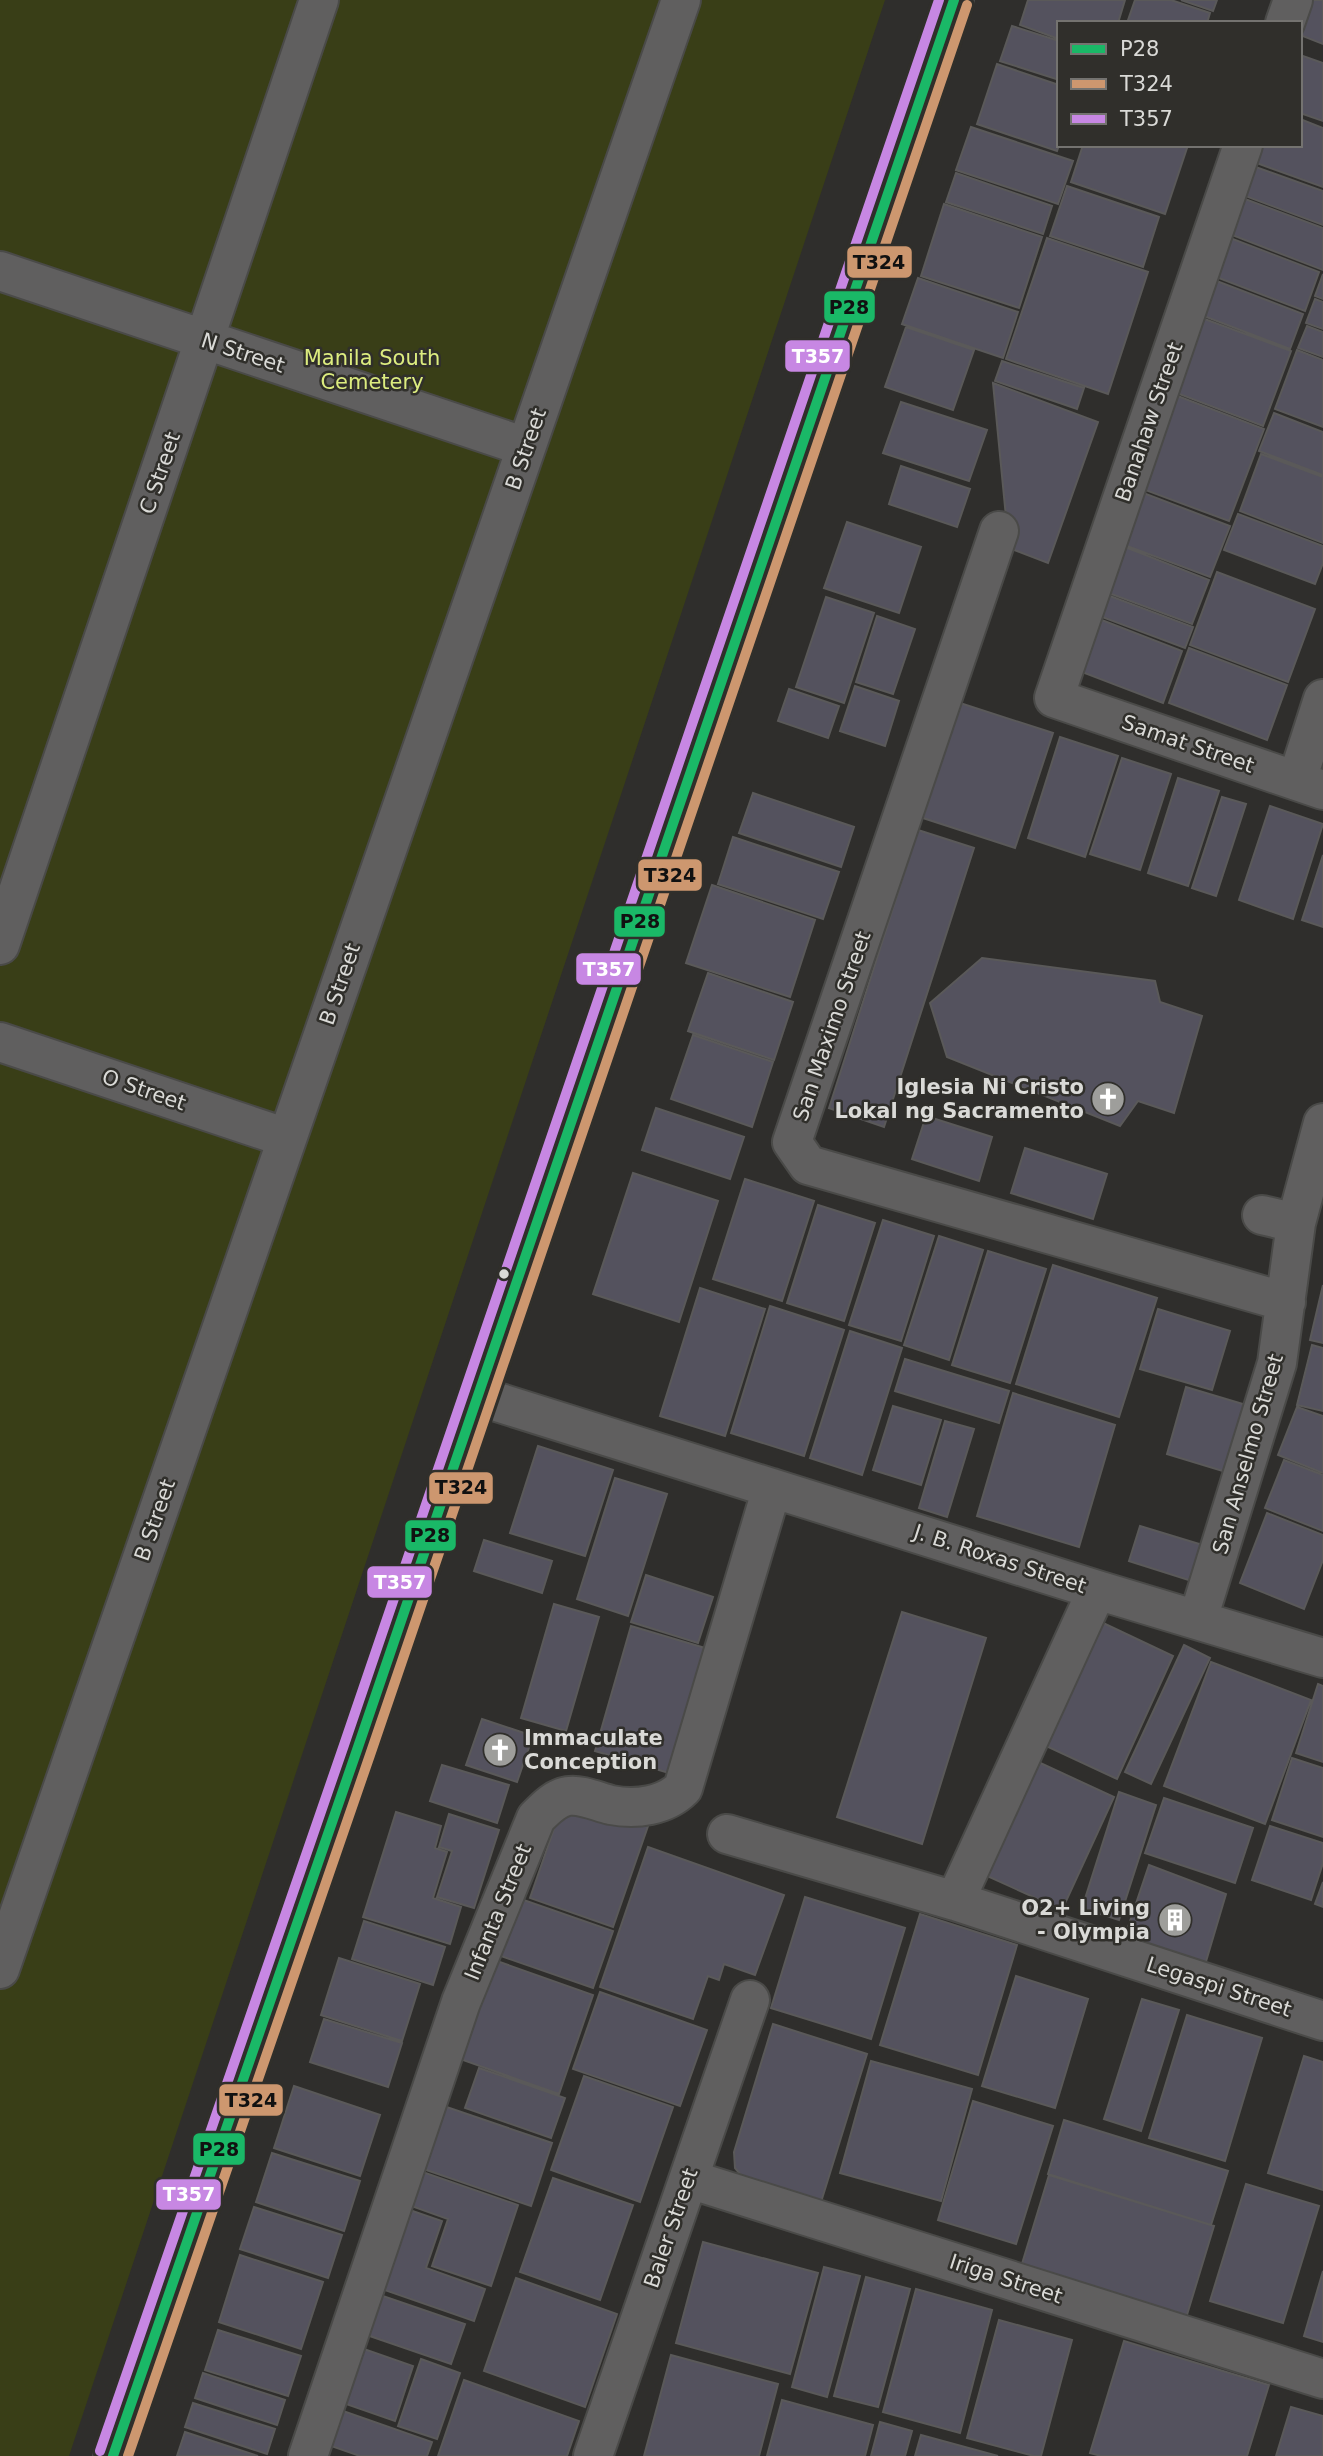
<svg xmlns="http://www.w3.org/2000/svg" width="1323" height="2456" viewBox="0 0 1323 2456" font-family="'DejaVu Sans',sans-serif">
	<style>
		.green { fill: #393e17 }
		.building { fill: #54525e; stroke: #5a5959; stroke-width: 2 }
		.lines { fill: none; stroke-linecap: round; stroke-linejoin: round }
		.minor-casing { stroke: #4a4a48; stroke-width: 42 }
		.major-casing { stroke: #4a4a48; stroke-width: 42 }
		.minor { stroke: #605f5f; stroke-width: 38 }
		.major { stroke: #6b6a69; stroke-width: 38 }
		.bus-1-casing { stroke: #302f2b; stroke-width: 16 }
		.bus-2-casing { stroke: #302f2b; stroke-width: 16 }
		.bus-3-casing { stroke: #302f2b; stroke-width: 16 }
		.bus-1 { stroke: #1ab867; stroke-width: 10 }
		.bus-2 { stroke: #cd976f; stroke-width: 10 }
		.bus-3 { stroke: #c787e3; stroke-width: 10 }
		.bus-dot { fill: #dadad7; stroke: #302f2b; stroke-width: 2.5 }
		.labels { text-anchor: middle; stroke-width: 5; stroke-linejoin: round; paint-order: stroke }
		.street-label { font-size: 21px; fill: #dadad7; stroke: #302f2b }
		.park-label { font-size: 21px; fill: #dcec7f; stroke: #302f2b }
		.poi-label { font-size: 21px; font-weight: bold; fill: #dadad7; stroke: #302f2b; text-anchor: end }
		.line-badge { stroke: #302f2b; stroke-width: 2.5 }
		.badge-label { font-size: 19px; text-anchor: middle; font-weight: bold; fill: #fff }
		.pale-badge-label { font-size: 19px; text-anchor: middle; font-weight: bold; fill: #111 }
	</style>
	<rect width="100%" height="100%" fill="#2f2e2c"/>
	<path class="green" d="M0,0H885L69,2456H0Z"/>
	<path class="building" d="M1028,0H1125L1118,23H1059V39L1020,25Z
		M1135,0H1171L1210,13L1207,23H1127Z
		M1181,0H1217L1213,11Z
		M1312,0H1323V44L1300,35Z
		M1012,26L1059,41V80L1000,61Z
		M1300,55L1323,63V121L1300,113Z
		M997,64L1059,85V145L1057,151L977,124Z
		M1300,119L1323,128V187L1251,161L1257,145H1300Z
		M971,127L1073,161L1058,204L956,170Z
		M1083,145H1188L1165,214L1071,182Z
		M1250,165L1323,191V225L1240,194Z
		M956,173L1052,206L1043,234L946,202Z
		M1067,186L1159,217L1143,267L1050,236Z
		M1245,199L1323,228V270L1232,235Z
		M944,204L1042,237L1019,308L921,276Z
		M1047,238L1148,272L1108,394L1006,359Z
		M1230,238L1319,272L1305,311L1216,277Z
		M1323,274V299L1315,296Z
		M918,278L1018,312L1003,358L902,324Z
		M1214,280L1303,314L1290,349L1201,315Z
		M1315,299L1323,302V329L1306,323Z
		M1202,318L1291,351L1263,426L1174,392Z
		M1307,326L1323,332V357L1298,348Z
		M906,327L974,350L953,410L885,387Z
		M1297,350L1323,360V427L1275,409Z
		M1002,361L1084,388L1077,409L995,381Z
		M993,383L1098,422L1048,563L1009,548Z
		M1175,395L1264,429L1229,521L1140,488Z
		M901,402L987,430L969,481L883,453Z
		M1274,413L1323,432V475L1259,451Z
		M1261,454L1323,477V543L1240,511Z
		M901,466L970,489L957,527L889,504Z
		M1138,491L1230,526L1210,577L1119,543Z
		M1238,514L1323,546V563L1315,584L1224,550Z
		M847,522L921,547L899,613L824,588Z
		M1120,545L1209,580L1192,624L1103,591Z
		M1217,572L1315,609L1288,682L1190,645Z
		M1102,593L1193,627L1185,648L1094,614Z
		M826,597L874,613L844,703L796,687Z
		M877,616L915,629L893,694L856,682Z
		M1094,617L1182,651L1163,703L1074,669Z
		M1189,648L1287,685L1267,740L1169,703Z
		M855,686L899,701L885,746L840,731Z
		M789,689L839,706L828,738L778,721Z
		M960,703L1053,733L1015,848L923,818Z
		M1060,737L1118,756L1085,857L1028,838Z
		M1122,758L1171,774L1140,870L1090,854Z
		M1178,778L1219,791L1188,886L1148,873Z
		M753,793L854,827L841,867L739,833Z
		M1222,797L1246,804L1216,896L1192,888Z
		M1270,806L1323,824L1293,919L1239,900Z
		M918,830L974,848L884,1127L829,1108Z
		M733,837L839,872L823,919L718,884Z
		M1323,855V927L1302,920Z
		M712,885L815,920L790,997L686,963Z
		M982,958L1155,981L1160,1002L1202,1016L1174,1113L1138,1101L1120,1126L947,1057L930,1003Z
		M708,973L793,1002L774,1060L688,1031Z
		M693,1035L773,1062L752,1127L671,1099Z
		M656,1108L744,1137L730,1179L642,1150Z
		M926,1116L992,1137L979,1181L912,1159Z
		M1025,1148L1107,1174L1093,1219L1011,1193Z
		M633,1173L718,1201L679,1322L593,1294Z
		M745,1179L814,1201L782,1301L713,1279Z
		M818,1205L875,1223L844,1321L787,1303Z
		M883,1220L934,1236L901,1341L849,1325Z
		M939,1236L983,1250L949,1360L904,1345Z
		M988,1251L1046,1269L1010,1383L952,1365Z
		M1053,1265L1157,1298L1119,1417L1016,1384Z
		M1323,1285V1343L1310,1340Z
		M700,1288L765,1309L725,1436L660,1416Z
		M770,1306L844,1330L804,1456L731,1433Z
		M1158,1309L1230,1331L1212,1390L1140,1369Z
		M850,1331L902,1348L862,1475L810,1458Z
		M1312,1345L1323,1348V1411L1297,1405Z
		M905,1359L1009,1391L999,1423L895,1391Z
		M1186,1387L1246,1405L1226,1472L1167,1454Z
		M1013,1393L1115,1425L1079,1547L977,1516Z
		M893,1406L941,1420L921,1485L873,1470Z
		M1297,1407L1323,1416V1473L1278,1455Z
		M945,1421L974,1429L947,1517L919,1508Z
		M538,1446L613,1470L585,1556L510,1533Z
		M1284,1460L1323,1475V1531L1265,1508Z
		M615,1478L667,1494L628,1616L577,1599Z
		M1267,1513L1323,1535V1560L1304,1609L1240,1583Z
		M1140,1526L1209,1547L1198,1583L1129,1561Z
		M484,1540L552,1561L542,1593L474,1571Z
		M646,1575L713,1597L698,1643L631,1622Z
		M554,1604L599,1617L566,1731L521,1718Z
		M902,1612L986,1638L922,1844L837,1817Z
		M1101,1622L1173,1656L1117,1779L1044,1745Z
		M631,1626L705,1648L669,1773L595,1751Z
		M1184,1645L1210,1658L1151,1784L1125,1772Z
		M1211,1662L1311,1700L1265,1824L1164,1786Z
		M1318,1684L1323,1686V1762L1296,1753Z
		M482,1719L533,1736L517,1782L466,1765Z
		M1292,1758L1323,1768V1837L1272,1820Z
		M1036,1761L1114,1797L1062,1910L985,1875Z
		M442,1765L509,1785L497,1823L430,1801Z
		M1119,1792L1156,1805L1119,1920L1082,1908Z
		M565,1797L648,1826L613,1927L530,1898Z
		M1164,1798L1253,1828L1235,1883L1145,1853Z
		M396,1812L441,1826L435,1848L447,1852L433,1898L461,1907L450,1944L363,1917Z
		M449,1814L499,1830L474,1908L437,1897L452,1851L439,1847Z
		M1270,1826L1323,1843V1863L1311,1900L1252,1880Z
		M648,1847L784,1895L755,1975L724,1964L719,1980L708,1976L693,2019L600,1987Z
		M1149,1865L1226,1894L1202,1975L1122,1945Z
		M1323,1882V1907L1315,1904Z
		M515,1897L613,1931L593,1988L495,1954Z
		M805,1897L905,1928L871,2039L771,2008Z
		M920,1914L1017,1945L978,2075L880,2045Z
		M364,1921L445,1947L433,1985L352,1959Z
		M339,1958L420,1984L402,2041L321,2015Z
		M494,1960L593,1995L559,2094L460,2059Z
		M1016,1976L1088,1999L1055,2108L982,2086Z
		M600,1992L707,2030L680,2106L573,2069Z
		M1142,1999L1179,2010L1141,2131L1104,2119Z
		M1187,2015L1262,2038L1225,2161L1149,2138Z
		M324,2019L402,2043L388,2087L310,2062Z
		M773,2024L867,2054L821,2202L745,2180L735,2168L734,2152Z
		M1304,2056L1323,2062V2190L1268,2173Z
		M871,2061L972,2089L941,2201L840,2173Z
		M479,2068L565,2098L551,2138L465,2108Z
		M584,2076L673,2107L640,2202L551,2170Z
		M294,2086L380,2115L360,2176L274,2148Z
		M429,2101L552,2143L531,2206L409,2164Z
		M973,2101L1053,2126L1016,2244L938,2220Z
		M1064,2120L1228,2171L1211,2225L1048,2174Z
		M272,2153L360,2181L344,2231L256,2202Z
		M411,2168L518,2205L491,2286L432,2266L448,2219L400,2202Z
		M1049,2175L1214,2226L1186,2318L1021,2267Z
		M553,2178L633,2205L600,2300L520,2272Z
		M1246,2184L1319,2206L1283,2323L1210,2301Z
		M254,2207L342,2235L328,2278L240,2249Z
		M401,2207L442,2221L426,2268L485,2289L474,2321L373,2286Z
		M703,2242L818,2273L790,2374L676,2343Z
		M240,2255L323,2282L301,2349L219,2322Z
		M824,2267L860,2276L827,2397L792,2387Z
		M1323,2271V2342L1304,2336Z
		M866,2277L910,2289L878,2407L834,2396Z
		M516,2278L617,2314L585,2407L484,2371Z
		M916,2289L992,2310L960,2433L883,2412Z
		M377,2294L465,2324L451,2364L364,2334Z
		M999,2320L1072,2340L1041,2456H1034L967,2438Z
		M218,2330L301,2356L288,2396L205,2370Z
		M1124,2341L1269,2385L1247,2456H1101L1090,2453Z
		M361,2348L413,2366L395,2421L343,2403Z
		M671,2355L778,2384L759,2456H644Z
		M421,2359L460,2373L437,2439L398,2426Z
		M203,2373L285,2400L277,2425L195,2398Z
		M464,2380L579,2421L567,2456H438Z
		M782,2400L873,2425L865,2456H767Z
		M193,2403L275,2429L267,2454L185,2427Z
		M1291,2407L1323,2416V2456H1276Z
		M343,2411L432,2442L427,2456H360L331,2446Z
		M880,2422L912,2431L905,2456H871Z
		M185,2432L258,2456H177Z
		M921,2435L998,2456H915Z"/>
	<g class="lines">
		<g class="minor-casing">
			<path id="minor" d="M1285,23L1293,0
				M1243,145L1054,698L1323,790
				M0,271L526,447
				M999,531L792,1142L808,1165L1286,1302
				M1297,780L1323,699
				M0,945L319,0
				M0,1042L287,1138
				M1262,1215L1296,1223
				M478,1396L1097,1590L1323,1658
				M1198,1619L1277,1363L1296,1223L1323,1123
				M727,1834L955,1901L1323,2021
				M955,1901L1097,1590
				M0,1969L681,0
				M689,2179L1323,2379
				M308,2456L461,2002L536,1818C545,1809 555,1798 568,1796C582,1794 598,1802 611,1805C636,1810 665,1806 683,1788L772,1488
				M593,2456L750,2000"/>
		</g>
		<g class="major-casing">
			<path id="major" d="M113,2456L357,1750L954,0"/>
		</g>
		<use href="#minor" class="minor"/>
		<use href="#major" class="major"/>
		<g class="bus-1-casing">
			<path id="bus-1" d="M113,2456L357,1750L954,0"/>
		</g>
		<g class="bus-2-casing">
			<path id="bus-2" d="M128,2456L370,1755L967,5"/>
		</g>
		<g class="bus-3-casing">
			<path id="bus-3" d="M100,2451L344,1745L939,0"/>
		</g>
		<use href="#bus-1" class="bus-1"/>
		<use href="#bus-2" class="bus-2"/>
		<use href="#bus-3" class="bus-3"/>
	</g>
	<defs>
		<g id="church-disc" transform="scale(1.75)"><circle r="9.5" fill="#9e9e9b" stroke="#302f2b"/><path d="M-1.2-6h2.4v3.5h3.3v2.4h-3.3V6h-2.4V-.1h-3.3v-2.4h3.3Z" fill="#fff"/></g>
		<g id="building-disc" transform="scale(1.75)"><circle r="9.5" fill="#9e9e9b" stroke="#302f2b"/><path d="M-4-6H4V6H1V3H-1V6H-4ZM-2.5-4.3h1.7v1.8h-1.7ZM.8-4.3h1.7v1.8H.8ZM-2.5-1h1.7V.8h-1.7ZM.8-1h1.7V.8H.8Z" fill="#fff"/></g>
	</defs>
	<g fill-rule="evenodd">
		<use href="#church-disc" x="1108" y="1099"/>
		<use href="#church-disc" x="500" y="1750"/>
		<use href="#building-disc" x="1175" y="1920"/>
	</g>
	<circle class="bus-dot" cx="504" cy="1274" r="6"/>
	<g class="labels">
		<g class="street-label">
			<text transform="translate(243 353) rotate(18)" y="7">N Street</text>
			<text transform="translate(1149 422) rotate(-71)" y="7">Banahaw Street</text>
			<text transform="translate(526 449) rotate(-71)" y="7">B Street</text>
			<text transform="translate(160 473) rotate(-71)" y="7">C Street</text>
			<text transform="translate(1188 744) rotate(19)" y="7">Samat Street</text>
			<text transform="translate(340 984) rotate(-71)" y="7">B Street</text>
			<text transform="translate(832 1026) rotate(-71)" y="7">San Maximo Street</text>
			<text transform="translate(144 1090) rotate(19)" y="7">O Street</text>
			<text transform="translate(1248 1454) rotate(-74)" y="7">San Anselmo Street</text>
			<text transform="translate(155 1520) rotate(-71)" y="7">B Street</text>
			<text transform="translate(1000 1559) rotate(18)" y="7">J. B. Roxas Street</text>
			<text transform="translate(498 1912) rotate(-68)" y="7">Infanta Street</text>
			<text transform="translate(1219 1987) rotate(18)" y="7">Legaspi Street</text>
			<text transform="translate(671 2228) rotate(-71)" y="7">Baler Street</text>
			<text transform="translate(1006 2279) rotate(18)" y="7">Iriga Street</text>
		</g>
		<g class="park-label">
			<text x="372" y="365">Manila South<tspan x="372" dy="24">Cemetery</tspan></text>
		</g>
		<g class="poi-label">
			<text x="1084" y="1094">Iglesia Ni Cristo<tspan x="1084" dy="24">Lokal ng Sacramento</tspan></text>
			<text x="524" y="1745" text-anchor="start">Immaculate<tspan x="524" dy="24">Conception</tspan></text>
			<text x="1150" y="1915">O2+ Living<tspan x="1150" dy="24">- Olympia</tspan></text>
		</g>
	</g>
	<g class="line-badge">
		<rect x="846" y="245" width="67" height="34" rx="7" fill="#cd976f"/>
		<rect x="823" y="290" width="53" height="34" rx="7" fill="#1ab867"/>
		<rect x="784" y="339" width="67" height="34" rx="7" fill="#c787e3"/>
		<rect x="637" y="858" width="66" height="34" rx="7" fill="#cd976f"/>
		<rect x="613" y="905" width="53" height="33" rx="7" fill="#1ab867"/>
		<rect x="575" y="952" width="67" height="34" rx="7" fill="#c787e3"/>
		<rect x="428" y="1471" width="66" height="34" rx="7" fill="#cd976f"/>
		<rect x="404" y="1519" width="53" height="33" rx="7" fill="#1ab867"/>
		<rect x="366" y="1565" width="67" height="34" rx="7" fill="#c787e3"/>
		<rect x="218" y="2083" width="66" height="34" rx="7" fill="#cd976f"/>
		<rect x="192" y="2132" width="54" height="34" rx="7" fill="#1ab867"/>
		<rect x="155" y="2178" width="67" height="33" rx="7" fill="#c787e3"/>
	</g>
	<g class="badge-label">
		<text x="818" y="363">T357</text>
		<text x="609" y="976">T357</text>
		<text x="400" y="1589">T357</text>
		<text x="189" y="2201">T357</text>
	</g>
	<g class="pale-badge-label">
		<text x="879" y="269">T324</text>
		<text x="849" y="314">P28</text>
		<text x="670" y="882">T324</text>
		<text x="640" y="928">P28</text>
		<text x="461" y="1494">T324</text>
		<text x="430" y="1542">P28</text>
		<text x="251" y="2107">T324</text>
		<text x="219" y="2156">P28</text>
	</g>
	<rect x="1057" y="21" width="245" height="126" fill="#302f2b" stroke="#747370" stroke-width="2"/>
	<rect x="1071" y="44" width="35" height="10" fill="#1ab867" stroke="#747370" stroke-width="2"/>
	<text x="1120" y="56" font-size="21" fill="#dadad7">P28</text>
	<rect x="1071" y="79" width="35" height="10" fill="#cd976f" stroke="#747370" stroke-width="2"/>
	<text x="1120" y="91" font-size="21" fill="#dadad7">T324</text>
	<rect x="1071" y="114" width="35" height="10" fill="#c787e3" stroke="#747370" stroke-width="2"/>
	<text x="1120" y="126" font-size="21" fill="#dadad7">T357</text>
</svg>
